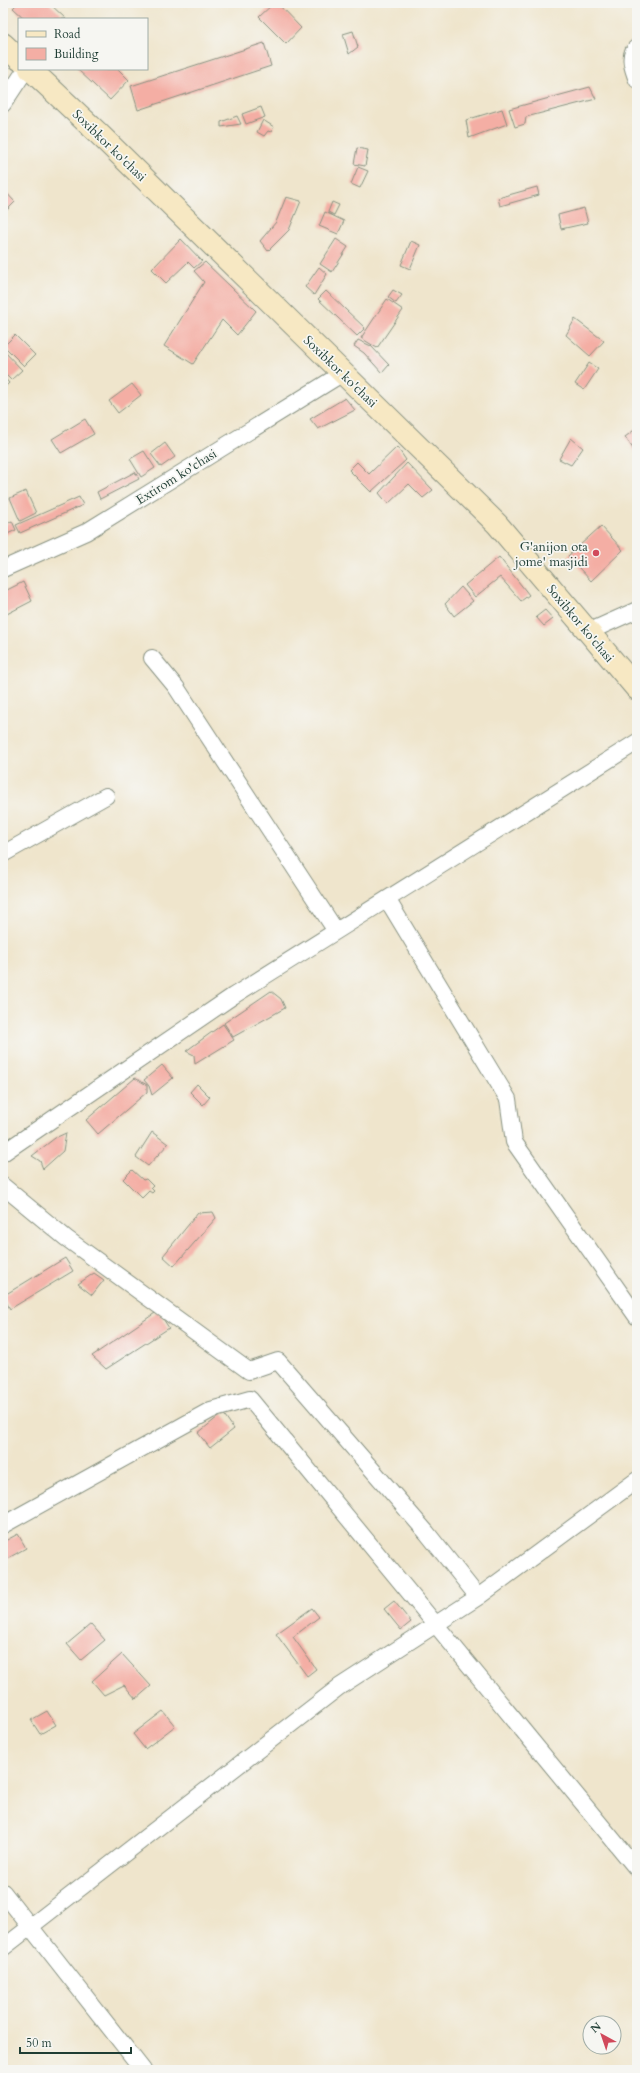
<svg xmlns="http://www.w3.org/2000/svg" width="640" height="2073" viewBox="0 0 640 2073" font-family="Cardo,serif">
	<style>
		.building { fill: #f4aea4 }
		.lines { fill: none; stroke-linecap: round; stroke-linejoin: round }
		.street-casing { stroke: #879180; stroke-width: 18 }
		.secondary-casing { stroke: #879180; stroke-width: 24 }
		.street { stroke: #fff; stroke-width: 16 }
		.secondary { stroke: #f7e8c3; stroke-width: 22 }
		.poi-dot { fill: #d1495b; stroke: #f6f6f2; stroke-width: 1.5 }
		.labels { text-anchor: middle; stroke-width: 3.5; stroke-linejoin: round; paint-order: stroke }
		.street-label { font-size: 13px; fill: #1f3d34; stroke: #f6f6f2 }
		.poi-label { font-size: 13px; fill: #1f3d34; stroke: #f6f6f2; text-anchor: end }
	</style>
	<rect width="100%" height="100%" fill="#f6f6f2"/>
	<filter id="ink" filterUnits="userSpaceOnUse"><feTurbulence type="fractalNoise" baseFrequency=".025" numOctaves="2"/><feDisplacementMap in="SourceGraphic" scale="8" xChannelSelector="R" yChannelSelector="G"/><feConvolveMatrix kernelMatrix="1 2 1 2 8 2 1 2 1" color-interpolation-filters="sRGB"/></filter>
	<filter id="wash" filterUnits="userSpaceOnUse"><feTurbulence type="fractalNoise" baseFrequency=".012" numOctaves="4" result="noise"/><feDisplacementMap in="SourceGraphic" scale="16" xChannelSelector="R" yChannelSelector="G"/><feGaussianBlur stdDeviation="0.9" result="paint"/><feColorMatrix in="noise" values="0 0 0 0 0 0 0 0 0 0 0 0 0 0 0 0 0 1.4 0 .05"/><feComposite in="paint" operator="in"/></filter>
	<g filter="url(#wash)">
		<rect width="100%" height="100%" fill="#efe5cc"/>
		<g id="blocks">
			<path class="building" d="M18,3H49L66,19H25L13,8Z
				M274,3H277L301,28L286,44L259,17Z
				M353,31L358,47L349,54L343,34Z
				M264,43L271,66L138,110L131,86Z
				M77,69H118L129,80L110,100Z
				M590,87L596,99L526,117L525,124L515,127L509,109Z
				M261,107L265,117L246,124L242,114Z
				M502,109L507,124L469,138L466,120Z
				M237,116L241,124L221,127V122Z
				M263,120L274,127L271,132L268,131L264,136L257,132Z
				M357,148L368,150L365,166L354,164Z
				M358,167L368,171L360,188L351,184Z
				M537,187L539,195L500,206L498,198Z
				M3,189L15,202L3,214Z
				M286,197L301,201L289,230L268,251L260,241L276,222Z
				M332,202L339,205L334,215L328,212Z
				M584,208L588,223L561,229L558,215Z
				M325,212L344,221L338,234L319,226Z
				M181,239L202,261L194,268L188,262L166,283L152,269Z
				M336,239L348,247L332,272L320,264Z
				M411,241L420,245L410,269L401,265Z
				M205,262L256,311L237,335L222,320L193,364L164,346L204,282L194,271Z
				M319,267L327,274L314,295L305,287Z
				M393,290L402,295L396,303L388,297Z
				M326,291L365,328L357,336L318,299Z
				M387,299L403,310L377,348L361,338Z
				M575,319L604,341L590,356L566,335Z
				M15,335L35,355L24,366L4,346Z
				M358,340L371,346L389,365L382,373L364,353L354,346Z
				M3,350L22,370L11,380L3,372Z
				M589,363L598,369L584,390L575,384Z
				M3,376L9,383L3,389Z
				M132,384L141,395L118,413L109,401Z
				M345,398L355,410L318,429L310,419Z
				M85,419L94,434L61,453L52,439Z
				M637,428V452L636,453L625,437Z
				M571,438L583,448L571,465L559,459Z
				M165,443L175,457L161,467L151,454Z
				M397,447L406,460L371,492L349,470L357,462L369,474Z
				M144,451L155,468L141,477L130,459Z
				M407,463L433,490L423,498L409,484L388,504L379,493Z
				M135,472L139,479L100,499L97,492Z
				M26,491L36,513L20,521L10,498Z
				M79,497L83,505L20,533L16,525Z
				M12,521L16,530L3,536V525Z
				M601,526L623,550L591,581L568,556Z
				M499,557L529,595L521,601L500,577L475,597L465,585Z
				M23,582L32,601L3,616V592Z
				M461,587L473,601L454,616L445,604Z
				M545,610L553,619L544,626L536,617Z
				M271,991L281,999L285,1008L233,1037L224,1023Z
				M223,1024L234,1040L195,1064L194,1055L186,1051Z
				M162,1065L173,1078L152,1095L149,1086L144,1080Z
				M135,1078L147,1085V1092L98,1134L86,1120Z
				M197,1084L210,1097L203,1105L190,1092Z
				M152,1132L168,1144L148,1166L136,1157Z
				M66,1133L63,1151L43,1169L40,1161L32,1156L55,1138Z
				M132,1170L143,1180L146,1179L153,1186L151,1188L154,1191L152,1193L149,1191L142,1198L123,1179Z
				M213,1212L216,1218L174,1266L163,1256L198,1213Z
				M65,1258L73,1271L10,1309L3,1296Z
				M94,1273L104,1280L92,1295L78,1284Z
				M158,1311L169,1328L106,1369L92,1356Z
				M223,1413L234,1429L210,1448L198,1433Z
				M18,1534L26,1548L3,1561V1542Z
				M394,1601L411,1622L401,1630L384,1609Z
				M312,1608L319,1617L293,1637L316,1669L307,1676L276,1634Z
				M91,1624L105,1640L81,1660L67,1644Z
				M122,1654L151,1686L136,1699L124,1685L104,1695L92,1681Z
				M47,1711L56,1725L40,1734L31,1720Z
				M163,1711L175,1726L145,1749L133,1734Z"/>
		</g>
	</g>
	<g filter="url(#ink)">
		<use href="#blocks" fill-opacity="0" stroke="#879180" stroke-width="1"/>
		<g class="lines">
			<g class="street-casing">
				<path id="street" d="M637,47C627,54 633,70 637,80
					M3,104L26,69
					M3,569L86,532L343,373
					M588,632L637,610
					M152,658L176,687L336,931
					M3,854L106,796
					M387,899L508,1099L514,1142L637,1317
					M3,1153L233,996L637,742
					M3,1186L66,1238L249,1371L278,1361L427,1533L478,1597L637,1480
					M3,1525L211,1410L250,1399L637,1869
					M3,1892L143,2070
					M3,1948L339,1687L478,1597"/>
			</g>
			<g class="secondary-casing">
				<path id="secondary" d="M3,44L19,59
					M30,69L99,134L497,524L637,689"/>
			</g>
			<use href="#street" class="street"/>
			<use href="#secondary" class="secondary"/>
		</g>
	</g>
	<circle class="poi-dot" cx="596" cy="553" r="4"/>
	<g class="labels">
		<g class="street-label">
			<text transform="translate(110 145) rotate(44)" y="5">Soxibkor ko'chasi</text>
			<text transform="translate(341 371) rotate(44)" y="5">Soxibkor ko'chasi</text>
			<text transform="translate(176 476) rotate(-32)" y="5">Extirom ko'chasi</text>
			<text transform="translate(581 623) rotate(50)" y="5">Soxibkor ko'chasi</text>
		</g>
		<g class="poi-label">
			<text x="588" y="551">G'anijon ota<tspan x="588" dy="15">jome' masjidi</tspan></text>
		</g>
	</g>
	<rect width="640" height="2073" fill="none" stroke="#f6f6f2" stroke-width="16"/>
	<rect x="18" y="18" width="130" height="52" fill="#f6f6f2" stroke="#a0aca6"/>
	<rect x="26" y="31" width="20" height="6" fill="#f7e8c3" stroke="#a0aca6"/>
	<text x="54" y="38" font-size="12" fill="#1f3d34">Road</text>
	<rect x="26" y="48" width="20" height="12" fill="#f4aea4" stroke="#a0aca6"/>
	<text x="54" y="58" font-size="12" fill="#1f3d34">Building</text>
	<g transform="translate(602 2035) rotate(320)"><circle r="19" fill="#f6f6f2" stroke="#a0aca6"/>
	<path d="M0-3L7 15L0 10L-7 15Z" fill="#d1495b"/>
	<text y="-6" font-size="11" font-weight="bold" text-anchor="middle" fill="#1f3d34">N</text>
	</g>
	<path d="M20 2047v6h111v-6" fill="none" stroke="#1f3d34" stroke-width="2"/>
	<text x="26" y="2047" font-size="12" fill="#1f3d34" stroke="#f6f6f2" stroke-width="3" paint-order="stroke">50 m</text>
</svg>
